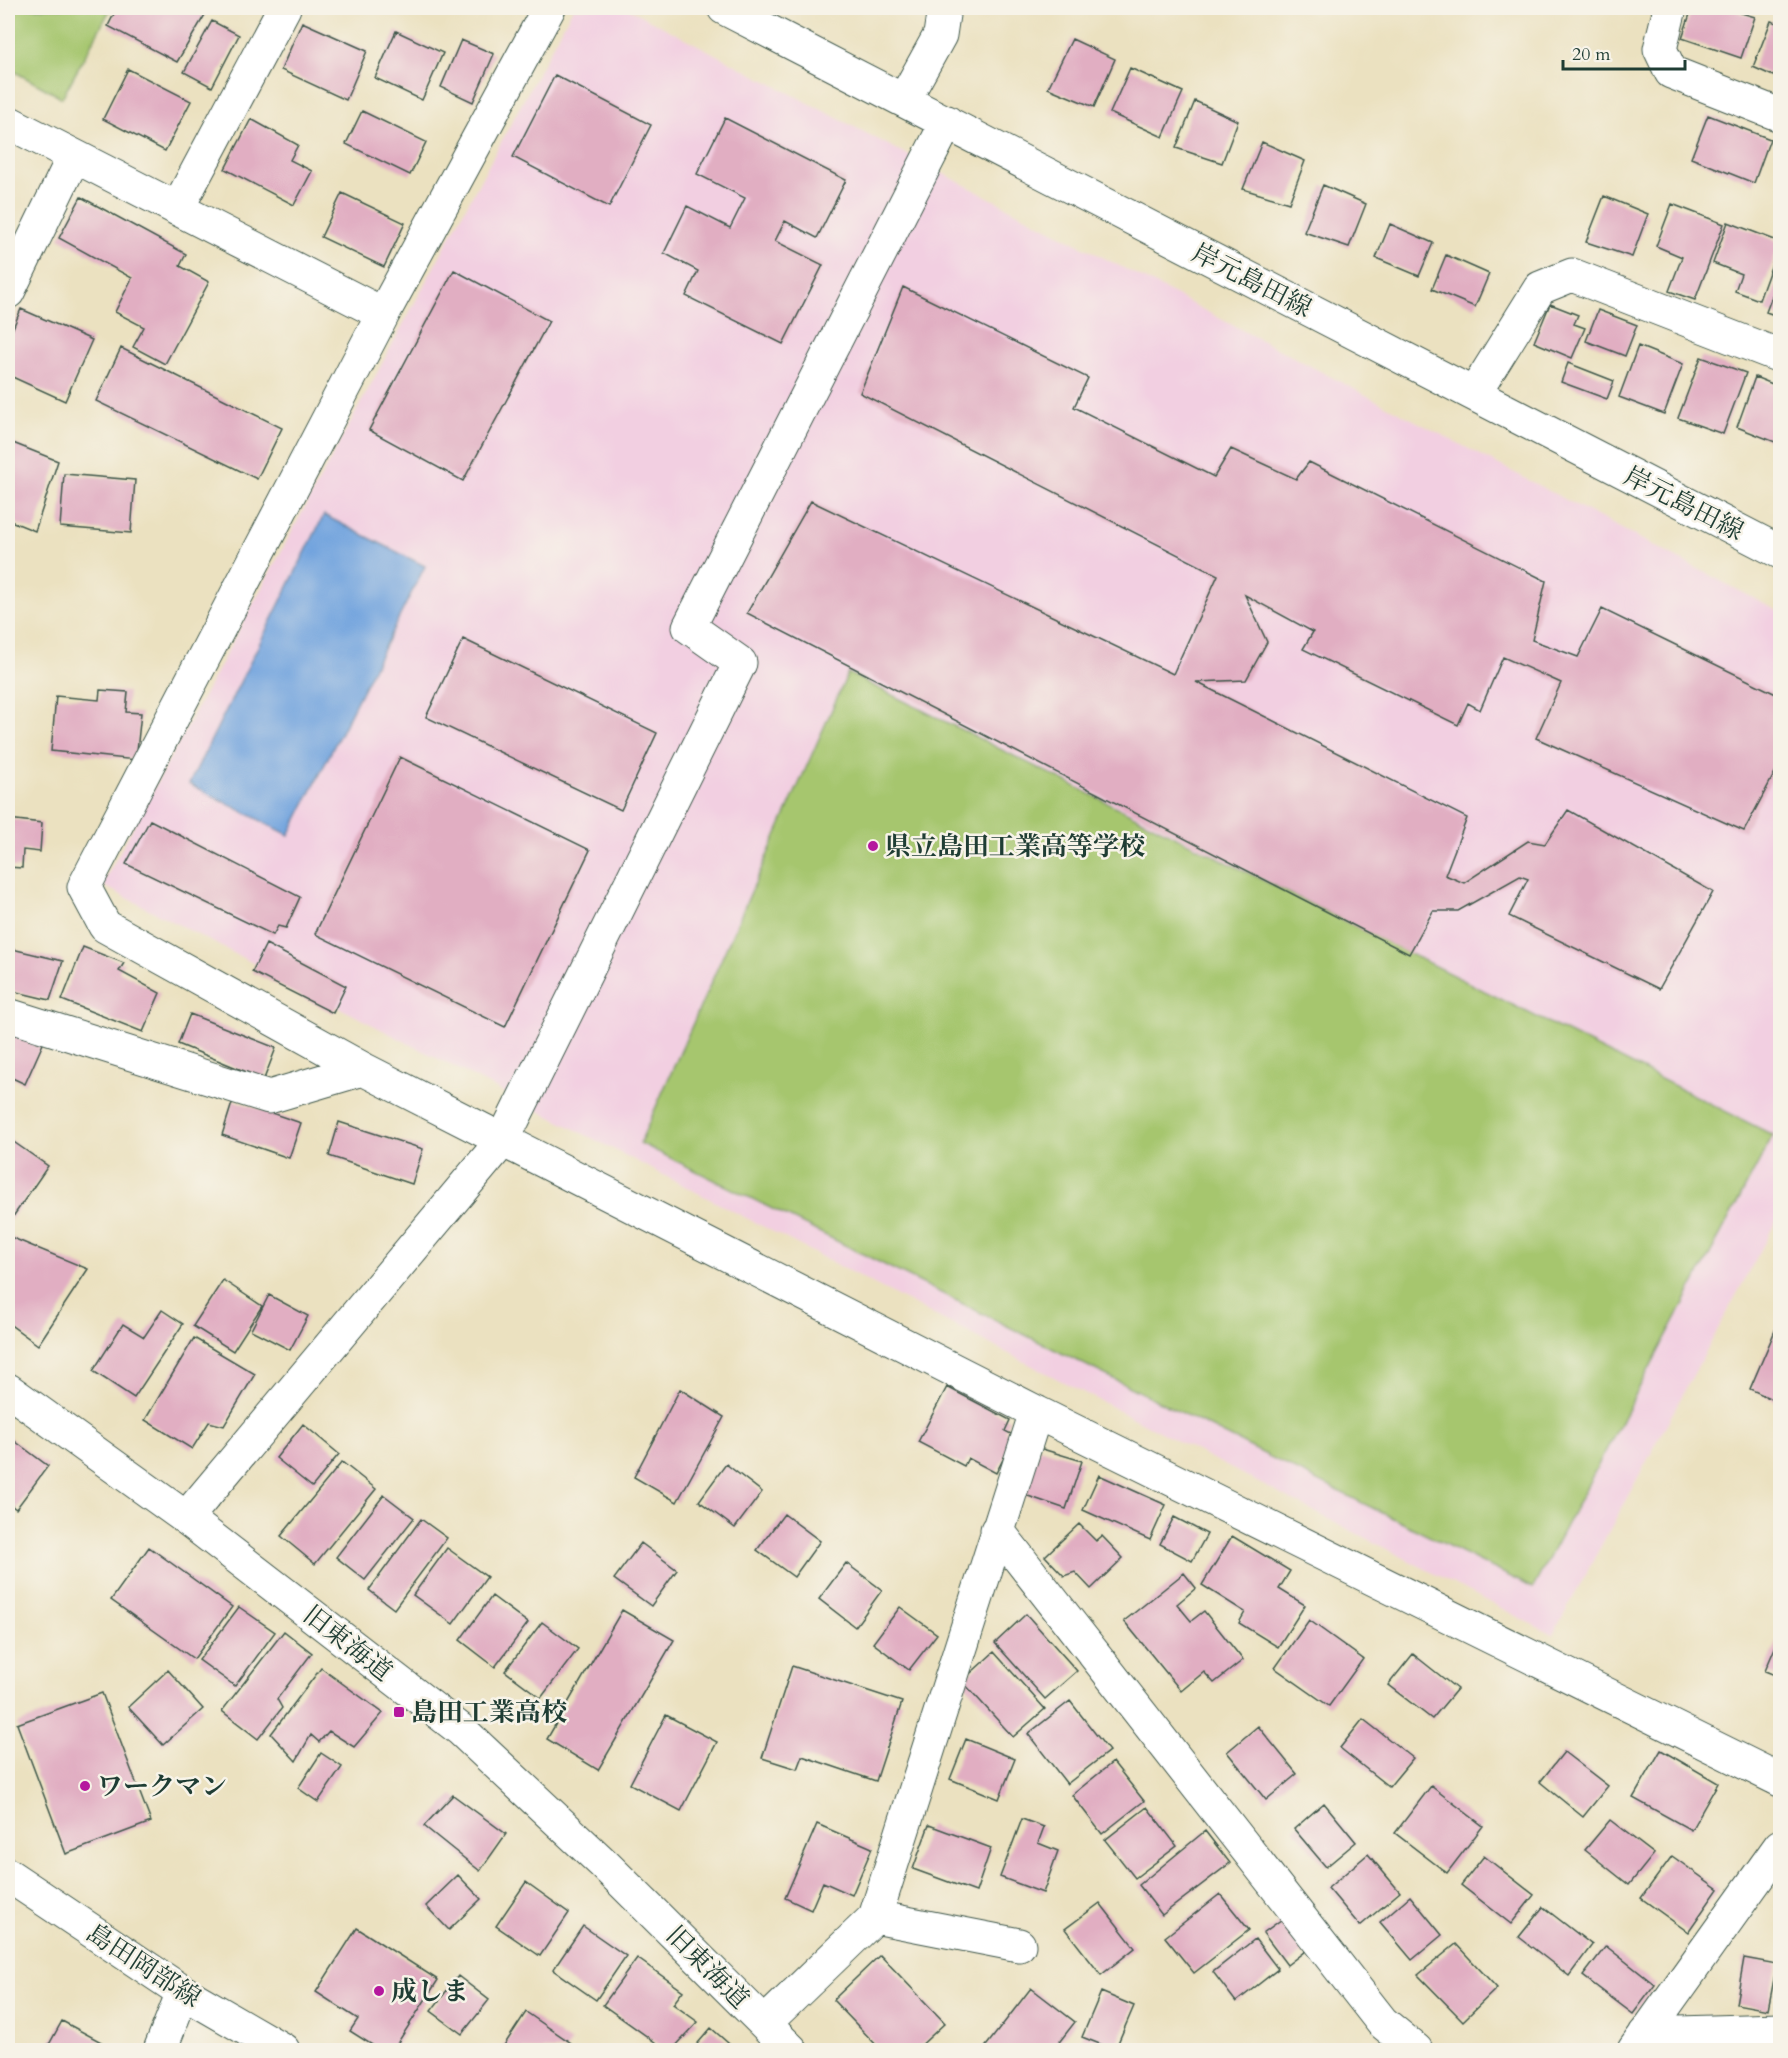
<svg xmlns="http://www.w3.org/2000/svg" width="1788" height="2058" viewBox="0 0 1788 2058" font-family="Cardo,'Noto Serif JP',serif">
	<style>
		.built { fill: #f2cfe1 }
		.green { fill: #a6c66e; stroke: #628251; stroke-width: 1.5 }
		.water { fill: #73a4de; stroke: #497089; stroke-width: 1.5 }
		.building { fill: #e1aec2 }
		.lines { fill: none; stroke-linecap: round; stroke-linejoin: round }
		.minor-casing { stroke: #3e5649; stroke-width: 35 }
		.major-casing { stroke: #3e5649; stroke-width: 35 }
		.minor { stroke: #fff; stroke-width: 33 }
		.major { stroke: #fff; stroke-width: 33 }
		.poi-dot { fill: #b5179e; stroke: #f7f3e8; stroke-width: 2 }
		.labels { text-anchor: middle; stroke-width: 5; stroke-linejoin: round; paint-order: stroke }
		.street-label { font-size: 26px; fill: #1f3d34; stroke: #f7f3e8 }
		.poi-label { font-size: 26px; font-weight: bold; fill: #1f3d34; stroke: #f7f3e8; text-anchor: start }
	</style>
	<rect width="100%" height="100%" fill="#f7f3e8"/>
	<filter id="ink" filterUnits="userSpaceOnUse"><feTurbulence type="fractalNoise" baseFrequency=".0167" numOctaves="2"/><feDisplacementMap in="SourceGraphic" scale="12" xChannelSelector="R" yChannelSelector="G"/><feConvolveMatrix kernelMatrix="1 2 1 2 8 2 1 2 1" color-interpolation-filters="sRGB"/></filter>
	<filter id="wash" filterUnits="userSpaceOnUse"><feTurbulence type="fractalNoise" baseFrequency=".008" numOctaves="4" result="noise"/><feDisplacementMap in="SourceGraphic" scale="24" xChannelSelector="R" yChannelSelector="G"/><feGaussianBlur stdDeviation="1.35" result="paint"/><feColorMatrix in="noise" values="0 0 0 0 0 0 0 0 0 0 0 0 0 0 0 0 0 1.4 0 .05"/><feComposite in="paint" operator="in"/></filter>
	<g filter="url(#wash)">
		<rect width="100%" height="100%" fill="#ebe1c0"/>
		<path class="built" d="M573,8H627L1780,612V1214L1553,1635L102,885Z"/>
		<path class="green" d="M8,8H111L62,98L8,68Z
			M848,673L1773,1135L1533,1588L640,1143Z"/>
		<path class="water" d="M324,515L425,566L289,835L189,784Z"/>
		<g id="blocks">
			<path class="building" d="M117,8H209L177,62L108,26Z
				M1692,8H1725L1755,17L1741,58L1682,38Z
				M212,21L239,35L212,87L184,72Z
				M1771,21L1780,24V79L1753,67Z
				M302,22L367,51L346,100L281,70Z
				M396,31L443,53L422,100L375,78Z
				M1072,39L1115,59L1094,107L1048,88Z
				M461,40L494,54L473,102L441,87Z
				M1130,68L1183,92L1163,137L1110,113Z
				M128,69L191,101L165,151L103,119Z
				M555,75L651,125L609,207L513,157Z
				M1195,101L1238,121L1222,163L1176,148Z
				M362,111L426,142L410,175L346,144Z
				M1708,115L1770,139L1754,183L1691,158Z
				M725,118L846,180L817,238L785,221L775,241L823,265L783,344L686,296L698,271L664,253L687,206L730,228L745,198L697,174Z
				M251,119L298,145L290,160L312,171L294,205L225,169Z
				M1262,142L1305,161L1289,203L1243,189Z
				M1323,185L1366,204L1349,247L1304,232Z
				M342,193L405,223L384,267L321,237Z
				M1604,196L1648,214L1632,257L1586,242Z
				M81,197L186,254L180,266L209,282L165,364L133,347L144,327L115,312L132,278L59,238Z
				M1672,204L1724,224L1695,300L1669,291L1682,257L1656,246Z
				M1728,222L1780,242L1759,300L1735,291L1741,274L1713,263Z
				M1390,224L1433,243L1419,276L1376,258Z
				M1446,255L1489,274L1475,307L1432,289Z
				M454,270L549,321L463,481L369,430Z
				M1780,275V317L1766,312Z
				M903,287L1088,378L1074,407L1214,477L1231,449L1296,479L1309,462L1546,581L1532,640L1578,657L1602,609L1780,696V763L1744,831L1536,738L1561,683L1503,657L1480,710L1468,703L1458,725L1303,649L1313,632L1245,595L1267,642L1246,680L1196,682L1467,818L1445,875L1464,883L1528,841L1545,844L1568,810L1713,892L1659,989L1509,916L1528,879L1520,876L1458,911H1433L1409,954L747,613L811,501L1173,674L1218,575L860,393Z
				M1550,304L1578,315L1574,324L1585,328L1572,358L1534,342Z
				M21,309L92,340L65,401L8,375V340Z
				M1598,310L1637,325L1625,356L1586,341Z
				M1638,346L1683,364L1664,414L1619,397Z
				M121,348L282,428L257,479L96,401Z
				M1701,357L1746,373L1723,434L1678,418Z
				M1568,363L1614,381L1607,399L1561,382Z
				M1755,377L1780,387V444L1737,427Z
				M8,441L58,461L35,531L8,520Z
				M64,474L135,480L131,533L60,527Z
				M463,639L657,733L621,810L426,717Z
				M100,690L128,692L126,712L141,713L136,760L51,751L56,696L99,700Z
				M400,757L590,850L505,1027L315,934Z
				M8,819L42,823L40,852L23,850L22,868L8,867Z
				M150,820L300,897L286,928L278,926L273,935L126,864Z
				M266,944L346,986L333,1013L252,972Z
				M83,947L124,963L119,971L160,993L143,1032L62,1000Z
				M8,948L63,961L50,1000L8,990Z
				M190,1014L276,1048L264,1079L178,1044Z
				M8,1020L46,1037L25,1084L8,1076Z
				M233,1100L301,1123L289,1158L222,1135Z
				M339,1122L423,1149L412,1184L329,1156Z
				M8,1138L48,1166L10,1221L8,1219Z
				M8,1236L88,1269L38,1345L8,1323Z
				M223,1280L262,1306L233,1351L193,1326Z
				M269,1295L308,1316L290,1350L251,1330Z
				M162,1310L183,1324L134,1398L93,1371L123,1324L144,1337Z
				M1780,1319V1403L1750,1389Z
				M194,1338L255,1374L224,1426L209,1422L192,1449L145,1420Z
				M947,1387L1010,1420L1005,1431L1015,1436L996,1473L968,1458L964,1466L918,1442Z
				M680,1389L724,1417L677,1502L634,1477Z
				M303,1424L339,1454L312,1487L276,1458Z
				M8,1436L48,1466L16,1509L8,1503Z
				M1039,1448L1082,1461L1066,1509L1025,1495Z
				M342,1462L376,1489L315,1564L281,1536Z
				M726,1464L762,1492L735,1528L699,1501Z
				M1099,1475L1166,1505L1150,1540L1083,1510Z
				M384,1495L414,1518L365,1580L336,1557Z
				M784,1514L820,1541L794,1577L757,1550Z
				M1174,1517L1207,1534L1192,1561L1160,1544Z
				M421,1519L447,1538L394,1609L369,1590Z
				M1079,1524L1096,1541L1102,1536L1123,1558L1091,1589L1075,1572L1064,1576L1045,1556Z
				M1232,1536L1290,1571L1279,1589L1305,1605L1278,1647L1239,1623L1245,1612L1202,1585Z
				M641,1543L677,1570L651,1606L614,1579Z
				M149,1547L232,1607L194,1659L111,1600Z
				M447,1548L487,1577L453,1624L413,1595Z
				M846,1563L882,1590L855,1627L819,1599Z
				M1184,1573L1196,1588L1177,1604L1191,1621L1204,1611L1243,1660L1214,1683L1204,1672L1181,1691L1124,1621Z
				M492,1596L528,1623L495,1667L460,1640Z
				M239,1607L275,1632L235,1686L199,1660Z
				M900,1607L937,1634L909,1670L873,1643Z
				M622,1610L674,1640L598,1770L547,1739Z
				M1026,1614L1077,1671L1045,1699L995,1643Z
				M1309,1620L1363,1659L1329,1706L1275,1668Z
				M542,1622L578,1649L541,1698L505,1671Z
				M284,1631L312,1653L277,1699L282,1708L258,1739L222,1711Z
				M1780,1636V1677L1765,1671Z
				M994,1652L1045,1709L1013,1737L962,1681Z
				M1413,1654L1457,1689L1432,1719L1388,1685Z
				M792,1666L902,1702L876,1781L802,1756L797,1769L762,1758Z
				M321,1668L383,1713L354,1747L329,1731L319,1742L311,1735L296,1761L271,1734Z
				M168,1670L203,1709L163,1745L128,1707Z
				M102,1693L151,1822L66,1854L17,1724Z
				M1070,1701L1109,1751L1067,1784L1028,1734Z
				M666,1715L717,1742L681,1811L630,1784Z
				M1363,1719L1413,1758L1389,1787L1340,1748Z
				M1258,1726L1297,1774L1266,1800L1227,1752Z
				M966,1739L1015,1759L999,1799L950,1779Z
				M1661,1750L1718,1783L1691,1830L1633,1798Z
				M1564,1752L1608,1786L1583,1817L1540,1782Z
				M321,1753L342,1767L318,1802L298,1788Z
				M1113,1762L1144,1801L1102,1834L1072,1795Z
				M1431,1786L1483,1826L1447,1873L1395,1833Z
				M453,1795L506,1834L480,1871L424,1826Z
				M1324,1803L1356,1842L1326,1867L1294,1829Z
				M1147,1807L1177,1846L1135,1878L1105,1840Z
				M1022,1819L1044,1827L1038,1843L1058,1851L1043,1893L1000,1877Z
				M1610,1820L1654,1854L1629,1885L1585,1850Z
				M817,1824L872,1848L852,1895L823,1882L811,1910L785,1898Z
				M929,1825L991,1848L976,1892L913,1869Z
				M1205,1831L1230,1863L1162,1915L1139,1885Z
				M1368,1854L1400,1892L1360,1926L1328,1888Z
				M1484,1856L1534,1895L1511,1924L1461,1885Z
				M1672,1856L1718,1889L1688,1932L1641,1898Z
				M458,1875L481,1899L449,1930L426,1906Z
				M526,1882L569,1913L540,1956L496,1926Z
				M1220,1894L1249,1930L1194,1973L1165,1937Z
				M1410,1896L1442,1935L1412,1960L1380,1922Z
				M1100,1903L1135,1948L1101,1975L1065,1929Z
				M1543,1907L1592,1945L1569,1976L1519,1937Z
				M1285,1917L1309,1948L1287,1965L1263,1933Z
				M583,1926L626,1956L596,2000L553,1970Z
				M357,1928L438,1980L393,2050H380L350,2031L358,2019L316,1992Z
				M1255,1939L1278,1969L1236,2002L1213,1972Z
				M1456,1944L1497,1988L1463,2021L1418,1975Z
				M1606,1946L1655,1985L1633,2014L1583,1976Z
				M880,1955L945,2023L916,2050H881L833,2000Z
				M637,1958L683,1991L673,2004L698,2022L672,2050H666L603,2005Z
				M1744,1958L1777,1964L1768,2010L1736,2004Z
				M458,1976L489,2000L462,2034L431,2011Z
				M1031,1988L1075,2022L1053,2050H983Z
				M1101,1992L1134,2006L1115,2050L1082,2037Z
				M526,2012L571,2043L566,2050H501Z
				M62,2021L116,2050H46Z
				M711,2028L736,2050H692Z"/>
		</g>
	</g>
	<g filter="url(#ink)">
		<use href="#blocks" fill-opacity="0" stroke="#3e5649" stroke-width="1.5"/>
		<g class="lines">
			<g class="minor-casing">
				<path id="minor" d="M724,8L1780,552
					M1670,8L1660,49L1671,72L1780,115
					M904,100L940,35L944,8
					M8,122L383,314L549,8
					M177,209L284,8
					M8,292L74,156
					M383,314L84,887L105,926L363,1069L1036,1412L1780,1780
					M1474,394L1540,288L1572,275L1780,356
					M8,1015L269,1097L363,1069
					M8,1390L186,1518L461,1730L605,1865L791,2050
					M186,1518L503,1140L740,663L689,627L947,122
					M997,1530L1382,2022L1416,2050
					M875,1917L1019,1945
					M765,2023L875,1917L1036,1412
					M1645,2034L1780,2030
					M160,2050L183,1992
					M1634,2050L1780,1846"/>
			</g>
			<g class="major-casing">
				<path id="major" d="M8,1875L183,1992L283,2050"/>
			</g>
			<use href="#minor" class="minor"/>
			<use href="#major" class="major"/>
		</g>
	</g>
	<g class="poi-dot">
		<circle cx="873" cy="846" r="6"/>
		<rect x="393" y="1706" width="12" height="12" rx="3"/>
		<circle cx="85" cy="1786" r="6"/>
		<circle cx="379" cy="1991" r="6"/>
	</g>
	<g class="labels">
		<g class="street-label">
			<text transform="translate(1252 280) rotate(27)" y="9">岸元島田線</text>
			<text transform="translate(1684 503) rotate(27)" y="9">岸元島田線</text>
			<text transform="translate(348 1643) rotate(38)" y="9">旧東海道</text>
			<text transform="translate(144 1965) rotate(33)" y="9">島田岡部線</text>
			<text transform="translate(708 1967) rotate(45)" y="9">旧東海道</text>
		</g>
		<g class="poi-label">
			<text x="885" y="855">県立島田工業高等学校</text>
			<text x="411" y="1721">島田工業高校</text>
			<text x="97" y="1795">ワークマン</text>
			<text x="391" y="2000">成しま</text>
		</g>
	</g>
	<rect width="1788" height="2058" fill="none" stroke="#f7f3e8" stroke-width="30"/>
	<path d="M1563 60v9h122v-9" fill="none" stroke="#1f3d34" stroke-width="3"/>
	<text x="1572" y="60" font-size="18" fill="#1f3d34" stroke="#f7f3e8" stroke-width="4.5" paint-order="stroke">20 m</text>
</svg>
